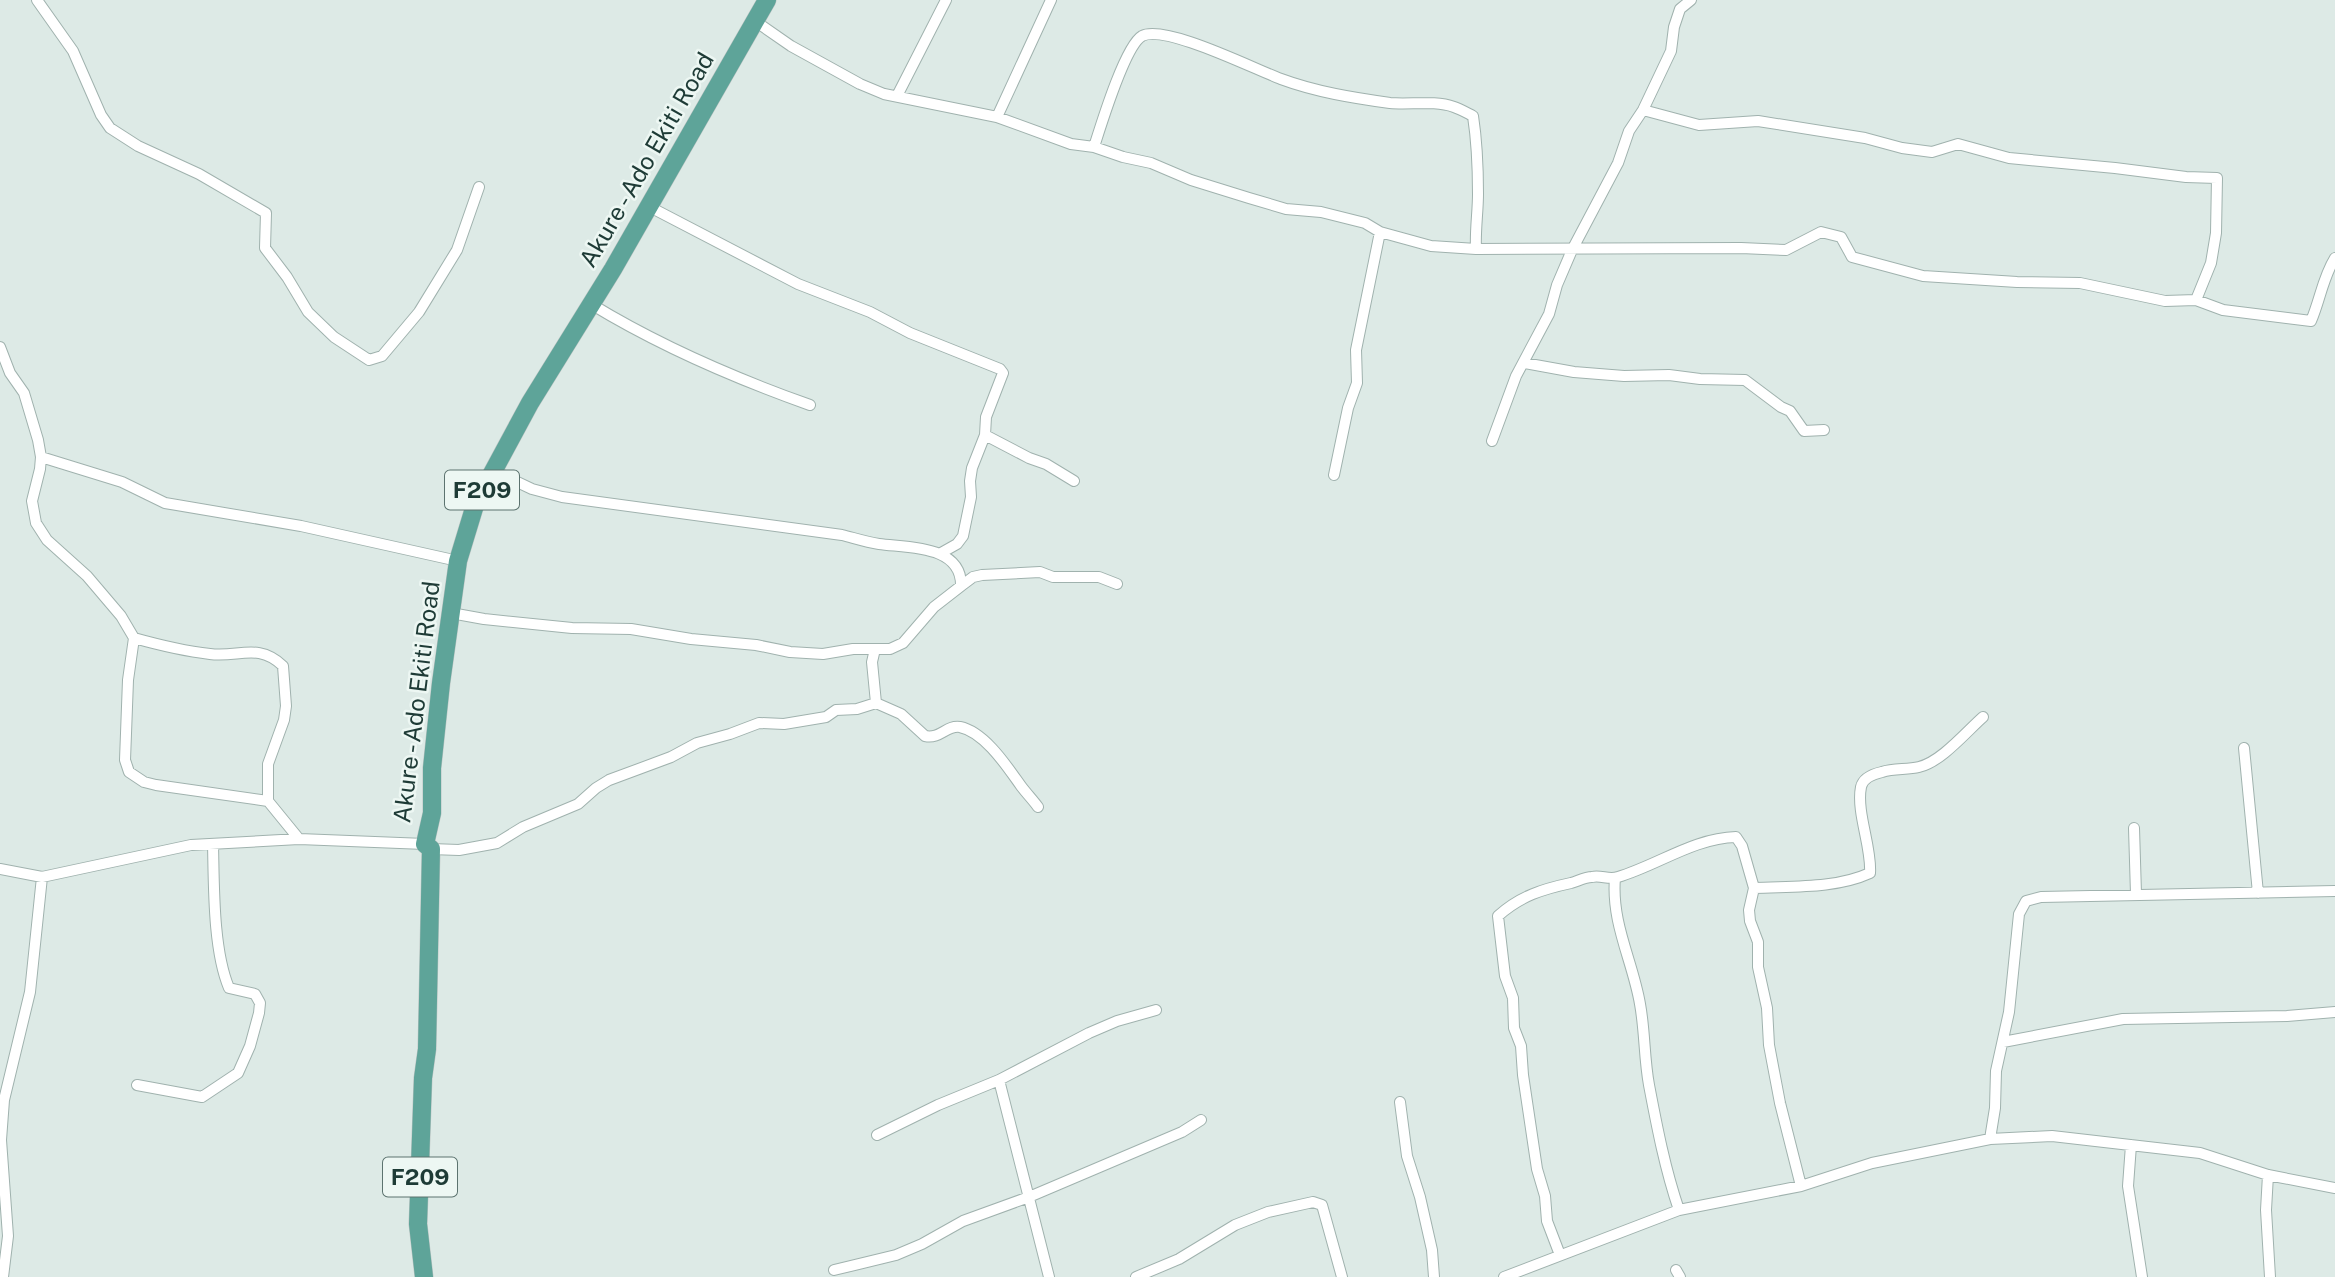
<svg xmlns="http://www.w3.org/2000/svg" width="2335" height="1277" viewBox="0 0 2335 1277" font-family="'Public Sans',sans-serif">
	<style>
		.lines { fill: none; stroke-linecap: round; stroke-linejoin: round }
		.minor-casing { stroke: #a0b2ae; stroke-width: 12 }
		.primary-casing { stroke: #bcc4c3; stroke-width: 19 }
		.minor { stroke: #fff; stroke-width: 10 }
		.primary { stroke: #5ea499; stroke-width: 18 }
		.labels { text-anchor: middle; stroke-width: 5; stroke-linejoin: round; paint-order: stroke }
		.shield { fill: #edf7f3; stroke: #5c736f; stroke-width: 2 }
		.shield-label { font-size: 23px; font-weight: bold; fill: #1e3b36 }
		.street-label { font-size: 24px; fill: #1e3b36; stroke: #edf7f3 }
	</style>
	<rect width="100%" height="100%" fill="#ddeae6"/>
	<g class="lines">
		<g class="minor-casing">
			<path id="minor" d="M37,0L73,51L101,115L110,128L138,146L199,174L266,213L265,248L287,277L308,312L334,337L369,360L382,356L419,312L457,250L479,187
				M755,21L791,46L860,84L884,94L997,117L1071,144L1094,147L1123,157L1151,163L1191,180L1249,198L1286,209L1321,212L1365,223L1380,232L1431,246L1476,249L1741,248L1786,250L1821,232L1841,237L1852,257L1923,276L2017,282L2080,283L2165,301L2196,300L2223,310L2311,321C2320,300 2323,277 2335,258
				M897,96L946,0
				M1643,110L1699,125L1758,121L1865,138L1902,148L1932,152L1958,144L2009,158L2115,168L2186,177L2217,178L2216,233L2211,263L2196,300
				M997,117L1051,0
				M1094,147C1101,125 1125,46 1142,36C1165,24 1254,69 1281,79C1316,92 1354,98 1390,103C1410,105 1434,100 1454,107C1460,109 1467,113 1473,116C1477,142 1478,168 1478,194C1478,212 1475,230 1476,249
				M648,206L798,284L870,312L910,333L1000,369L1003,373L986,417L985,435L972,468L970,481L971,497L963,536L957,544L941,553
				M591,304C660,346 734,378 810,405
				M0,347L10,373L24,393L38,440L41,457L40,469L32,501L36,523L47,540L87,576L121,616L134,638L128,680L125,760L129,772L144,782L156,785L268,801
				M1524,363L1574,372L1624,376L1669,375L1700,379L1745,380L1781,407L1790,411L1804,431L1824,430
				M985,435L1029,458L1046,464L1074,481
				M1492,441L1516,376L1549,314L1557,285L1572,250L1618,163L1629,131L1643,110L1671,51L1674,27L1680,9L1691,0
				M41,457L122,482L165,503L301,526L458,561
				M1334,475L1348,408L1357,383L1356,350L1380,232
				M961,586L973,577L982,575L1040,572L1053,577H1099L1117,584
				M451,613L484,619L572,628L631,629L691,639L756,645L790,652L823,654L853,649H890L903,643L934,607L961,586C962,545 908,548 879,544C866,542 854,538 842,535L562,497L532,489L492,470
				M134,638C159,645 184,651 210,654C238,658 258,642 283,666L286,706L284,720L268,764V801L299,839
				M875,649L872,662L876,703L901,714L925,736C941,739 946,725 960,727C985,732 1008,768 1021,786C1027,794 1033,800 1038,807
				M2244,748L2258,893
				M2134,828L2136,894
				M431,849L459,850L497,843L523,827L578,804L596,788L609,780L671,757L697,743L730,734L759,723L784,724L826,717L836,710L857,709L876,703
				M0,869L42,877L191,845L299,839L425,844
				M1615,878C1611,923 1633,962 1640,1004C1645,1031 1644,1058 1649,1085C1657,1127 1665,1169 1679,1210
				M1754,888C1791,886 1835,889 1870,873C1872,848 1856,812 1861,787C1863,778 1873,774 1882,772C1894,768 1907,770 1919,767C1941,762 1966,732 1983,717
				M2003,1042L2123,1019L2287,1016L2335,1012
				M999,1080L1049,1277
				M137,1085L202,1097L238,1073L250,1046L259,1013L260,1003L255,994L229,988C213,950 214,886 213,844
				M1400,1102L1407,1156L1420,1197L1432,1250L1434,1277
				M877,1135L938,1105L999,1080L1089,1033L1117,1021L1156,1010
				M1990,1139L1995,1108L1996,1071L2009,1012L2019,914L2026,901L2041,897L2335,891
				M2131,1145L2128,1186L2142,1277
				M2268,1175L2266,1210L2270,1277
				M1560,1255L1547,1221L1545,1196L1537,1169L1523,1075L1521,1046L1514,1028L1513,998L1505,976L1498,916C1520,896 1543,889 1571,883C1578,881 1585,877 1592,877C1601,875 1609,880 1618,877C1658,865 1694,838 1736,837L1742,846L1754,888L1749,910L1750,921L1758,942V967L1767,1008L1769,1045L1780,1103L1801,1186
				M834,1270L896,1255L922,1244L963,1221L1029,1197L1182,1132L1201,1120
				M1676,1270L1680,1277
				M3,1277L8,1236L1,1140L4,1100L30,992L42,877
				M1136,1277L1179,1259L1235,1225L1268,1212L1313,1202L1322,1205L1342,1277
				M1504,1277L1679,1210L1801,1186L1872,1163L1990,1139L2052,1136L2200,1153L2268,1175L2335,1188"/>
		</g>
		<g class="primary-casing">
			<path id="primary" d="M424,1277L418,1224L423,1078L427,1049L431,849L425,844L432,813V768L441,683L458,561L475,505L530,403L613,269L767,0"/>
		</g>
		<use href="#minor" class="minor"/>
		<use href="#primary" class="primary"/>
	</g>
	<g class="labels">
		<g class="shield">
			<rect x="445" y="470.5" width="74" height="39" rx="5"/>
			<rect x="383" y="1157.5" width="74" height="39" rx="5"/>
		</g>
		<g class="shield-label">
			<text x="482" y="498">F209</text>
			<text x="420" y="1185">F209</text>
		</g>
		<g class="street-label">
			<text transform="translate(647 160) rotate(-60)" y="8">Akure - Ado Ekiti Road</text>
			<text transform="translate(417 702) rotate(-83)" y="8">Akure - Ado Ekiti Road</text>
		</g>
	</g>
</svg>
